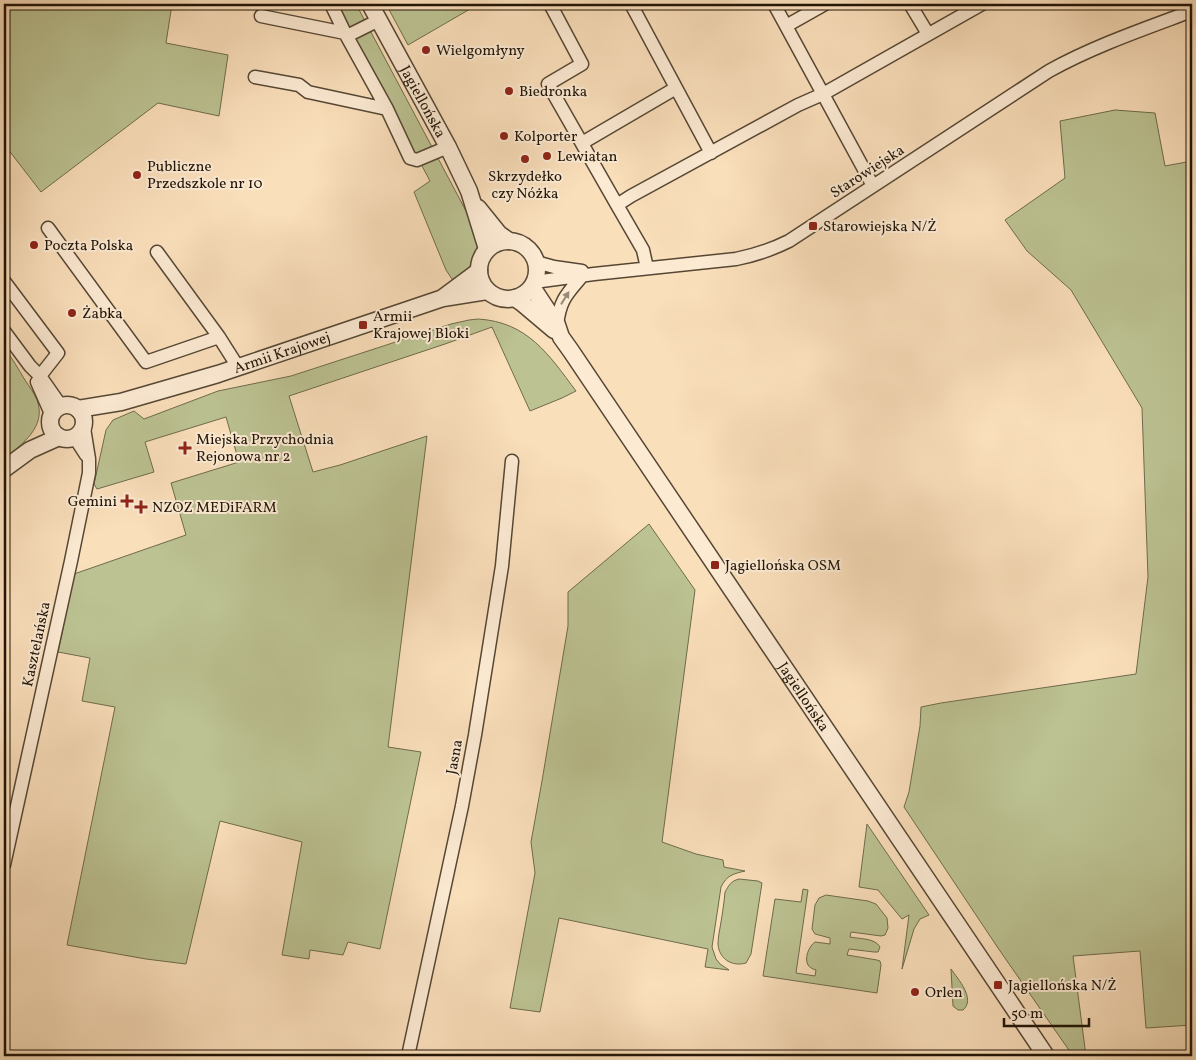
<svg xmlns="http://www.w3.org/2000/svg" width="1196" height="1060" viewBox="0 0 1196 1060" font-family="Vollkorn,serif">
	<style>
		.green { fill: #bcc292; stroke: #6e6b4c }
		.lines { fill: none; stroke-linecap: round; stroke-linejoin: round }
		.minor-casing { stroke: #564734; stroke-width: 15 }
		.tertiary-casing { stroke: #564734; stroke-width: 19 }
		.minor { stroke: #fcead3; stroke-width: 12 }
		.tertiary { stroke: #fcead3; stroke-width: 16 }
		.oneway { fill: #998a77 }
		.poi-dot { fill: #8f2418; stroke: #fcead3; stroke-width: 2 }
		.labels { text-anchor: middle; stroke-width: 4; stroke-linejoin: round; paint-order: stroke }
		.poi-label { font-size: 15px; fill: #201407; stroke: #fcead3; text-anchor: start }
		.street-label { font-size: 15px; fill: #201407; stroke: #fcead3 }
	</style>
	<rect width="100%" height="100%" fill="#fadfbb"/>
	<filter id="stains"><feTurbulence type="fractalNoise" baseFrequency=".004" numOctaves="4"/><feColorMatrix values="0 0 0 0 .2 0 0 0 0 .09 0 0 0 0 .02 0 0 0 .5 -.17"/></filter>
	<radialGradient id="worn" r=".72"><stop offset=".6" stop-color="#630" stop-opacity="0"/><stop offset="1" stop-color="#630" stop-opacity=".3"/></radialGradient>
	<path class="green" d="M4,4H172L166,43L228,55L219,116L158,103L41,192L4,144Z
		M336,4H356L474,226L479,238L477,251L471,269L454,282L446,270L414,192L430,181Z
		M386,4H476L477,5L408,45Z
		M1115,110L1155,113L1165,166L1192,161V407L1188,408L1192,619V1025L1146,1028L1140,951L1073,956L1086,1056H1073L998,948L904,807L909,792L920,726L921,707L941,703L1136,674L1148,577L1142,408L1071,290L1027,251L1005,220L1065,178L1060,121Z
		M478,319C528,322 549,355 576,391L562,398L530,411L492,327L445,344L289,396L313,472L340,465L427,436L388,747L421,752L380,949L348,942L343,955L310,950L309,959L282,955L302,842L220,821L186,964L146,959L67,945L115,707L82,701L90,658L58,652L74,574L186,535L171,483L239,462L226,417L145,442L154,472L97,489L94,484L106,430L113,420L134,411L144,419L218,391L291,376L451,324L469,320Z
		M4,348C12,357 18,369 25,380C29,386 34,393 37,400C47,427 22,444 4,459Z
		M649,524L695,590L662,842L696,854L723,860L724,867L745,871C733,874 727,875 721,887L712,947L716,959L720,964L729,970L705,967L708,949L559,918L540,1012L510,1008L535,873L531,842L542,781L568,626V592Z
		M867,824L929,915L920,919L914,929L902,969L909,915L902,919L878,890L859,887Z
		M739,879L758,881L762,883L751,954L746,963C732,967 719,959 718,944C718,939 719,933 720,928C722,916 724,904 725,892C729,885 731,881 739,879Z
		M803,889L808,890L796,973L815,976L816,970C813,969 810,968 808,965C804,958 809,946 815,942L830,944V938L815,934L812,929L815,905L819,898L826,895L868,901L876,904L887,918L888,928L885,935L881,936L851,932L850,937C860,939 875,938 880,947L878,952H874L849,949L847,955L877,960L880,961L881,965L877,993L763,976L775,899L801,902Z
		M951,969C958,979 976,999 963,1010H958L953,1006Z"/>
	<g class="lines">
		<g class="minor-casing">
			<path id="minor" d="M331,4L345,33L387,109L410,158L417,160L448,147
				M550,4L582,64L548,84L617,205
				M631,4L711,153
				M774,4L786,26
				M825,4L786,26L873,186
				M910,4L928,34
				M261,16L345,33
				M347,36L379,20
				M255,77L299,85L308,92L387,109
				M582,143L676,88
				M48,228L146,362L219,337L238,367
				M157,252L219,337
				M536,262L554,267L582,271
				M647,268L643,250L617,205L631,196L798,105L823,94L982,4
				M4,281L58,353L40,376
				M534,282L594,274L736,259C756,255 771,250 789,241L1049,71C1094,46 1144,29 1192,11
				M557,325C560,299 567,294 583,275
				M4,331L30,366L40,376L61,406
				M37,382L52,416
				M75,438L86,455
				M4,865L71,561L89,473V459L84,428
				M408,1056L462,806L475,735L502,566L512,461"/>
		</g>
		<g class="tertiary-casing">
			<g id="tertiary">
				<path id="s1" d="M370,4L448,147L469,191L487,249"/>
				<path d="M478,208L499,234L509,241"/>
				<circle cx="508" cy="270" r="29"/>
				<path id="s2" d="M532,287L557,325L561,337L571,351L1046,1056"/>
				<path d="M444,297L479,271"/>
				<path d="M515,298L522,303L554,330"/>
				<circle cx="67" cy="422" r="17"/>
				<path id="s3" d="M78,409L121,402L218,374L443,298L487,291"/>
				<path d="M4,469L30,450L59,437"/>
			</g>
		</g>
		<use href="#minor" class="minor"/>
		<use href="#tertiary" class="tertiary"/>
	</g>
	<defs><path id="oneway-solid" d="M-6-.8H1V-3.2L6.5 0L1 3.2V.8H-6Z" transform="scale(1.25)"/></defs>
	<use class="oneway" href="#oneway-solid" transform="translate(565 298) rotate(-58)"/>
	<g class="poi-dot">
		<circle cx="426" cy="50" r="5"/>
		<circle cx="509" cy="91" r="5"/>
		<circle cx="504" cy="136" r="5"/>
		<circle cx="547" cy="156" r="5"/>
		<circle cx="525" cy="159" r="5"/>
		<circle cx="137" cy="175" r="5"/>
		<rect x="808" y="221" width="10" height="10" rx="2.5"/>
		<circle cx="34" cy="245" r="5"/>
		<circle cx="72" cy="313" r="5"/>
		<rect x="358" y="320" width="10" height="10" rx="2.5"/>
		<path d="M182.5 440.5h5v5h5v5h-5v5h-5v-5h-5v-5h5z"/>
		<path d="M124.5 493.5h5v5h5v5h-5v5h-5v-5h-5v-5h5z"/>
		<path d="M138.5 499.5h5v5h5v5h-5v5h-5v-5h-5v-5h5z"/>
		<rect x="710" y="560" width="10" height="10" rx="2.5"/>
		<rect x="993" y="980" width="10" height="10" rx="2.5"/>
		<circle cx="915" cy="992" r="5"/>
	</g>
	<g class="labels">
		<g class="poi-label">
			<text x="436" y="55">Wielgomłyny</text>
			<text x="519" y="96">Biedronka</text>
			<text x="514" y="141">Kolporter</text>
			<text x="557" y="161">Lewiatan</text>
			<text x="147" y="171">Publiczne<tspan x="147" dy="17">Przedszkole nr 10</tspan></text>
			<text x="525" y="181" text-anchor="middle">Skrzydełko<tspan x="525" dy="17">czy Nóżka</tspan></text>
			<text x="823" y="231">Starowiejska N/Ż</text>
			<text x="44" y="250">Poczta Polska</text>
			<text x="82" y="318">Żabka</text>
			<text x="373" y="321">Armii<tspan x="373" dy="17">Krajowej Bloki</tspan></text>
			<text x="196" y="444">Miejska Przychodnia<tspan x="196" dy="17">Rejonowa nr 2</tspan></text>
			<text x="117" y="506" text-anchor="end">Gemini</text>
			<text x="152" y="512">NZOZ MEDiFARM</text>
			<text x="725" y="570">Jagiellońska OSM</text>
			<text x="1008" y="990">Jagiellońska N/Ż</text>
			<text x="925" y="997">Orlen</text>
		</g>
		<g class="street-label">
			<text dy="5" stroke="none"><textPath href="#s1" startOffset="111">Jagiellońska</textPath></text>
			<text transform="translate(867 171) rotate(-33)" y="5">Starowiejska</text>
			<text dy="5" stroke="none"><textPath href="#s3" startOffset="212">Armii Krajowej</textPath></text>
			<text transform="translate(36 644) rotate(-78)" y="5">Kasztelańska</text>
			<text dy="5" stroke="none"><textPath href="#s2" startOffset="492">Jagiellońska</textPath></text>
			<text transform="translate(454 757) rotate(-80)" y="5">Jasna</text>
		</g>
	</g>
	<rect width="1196" height="1060" fill="none" stroke="#fadfbb" stroke-width="20"/>
	<rect x="5" y="5" width="1186" height="1050" fill="none" stroke="#201407" stroke-width="2.5"/>
	<rect x="10" y="10" width="1176" height="1040" fill="none" stroke="#201407"/>
	<path d="M1004 1018v8h85v-8" fill="none" stroke="#201407" stroke-width="2.5"/>
	<text x="1011" y="1018" font-size="15" fill="#201407" stroke="#fcead3" stroke-width="4" paint-order="stroke">50 m</text>
	<rect width="100%" height="100%" filter="url(#stains)"/>
	<rect width="100%" height="100%" fill="url(#worn)"/>
</svg>
